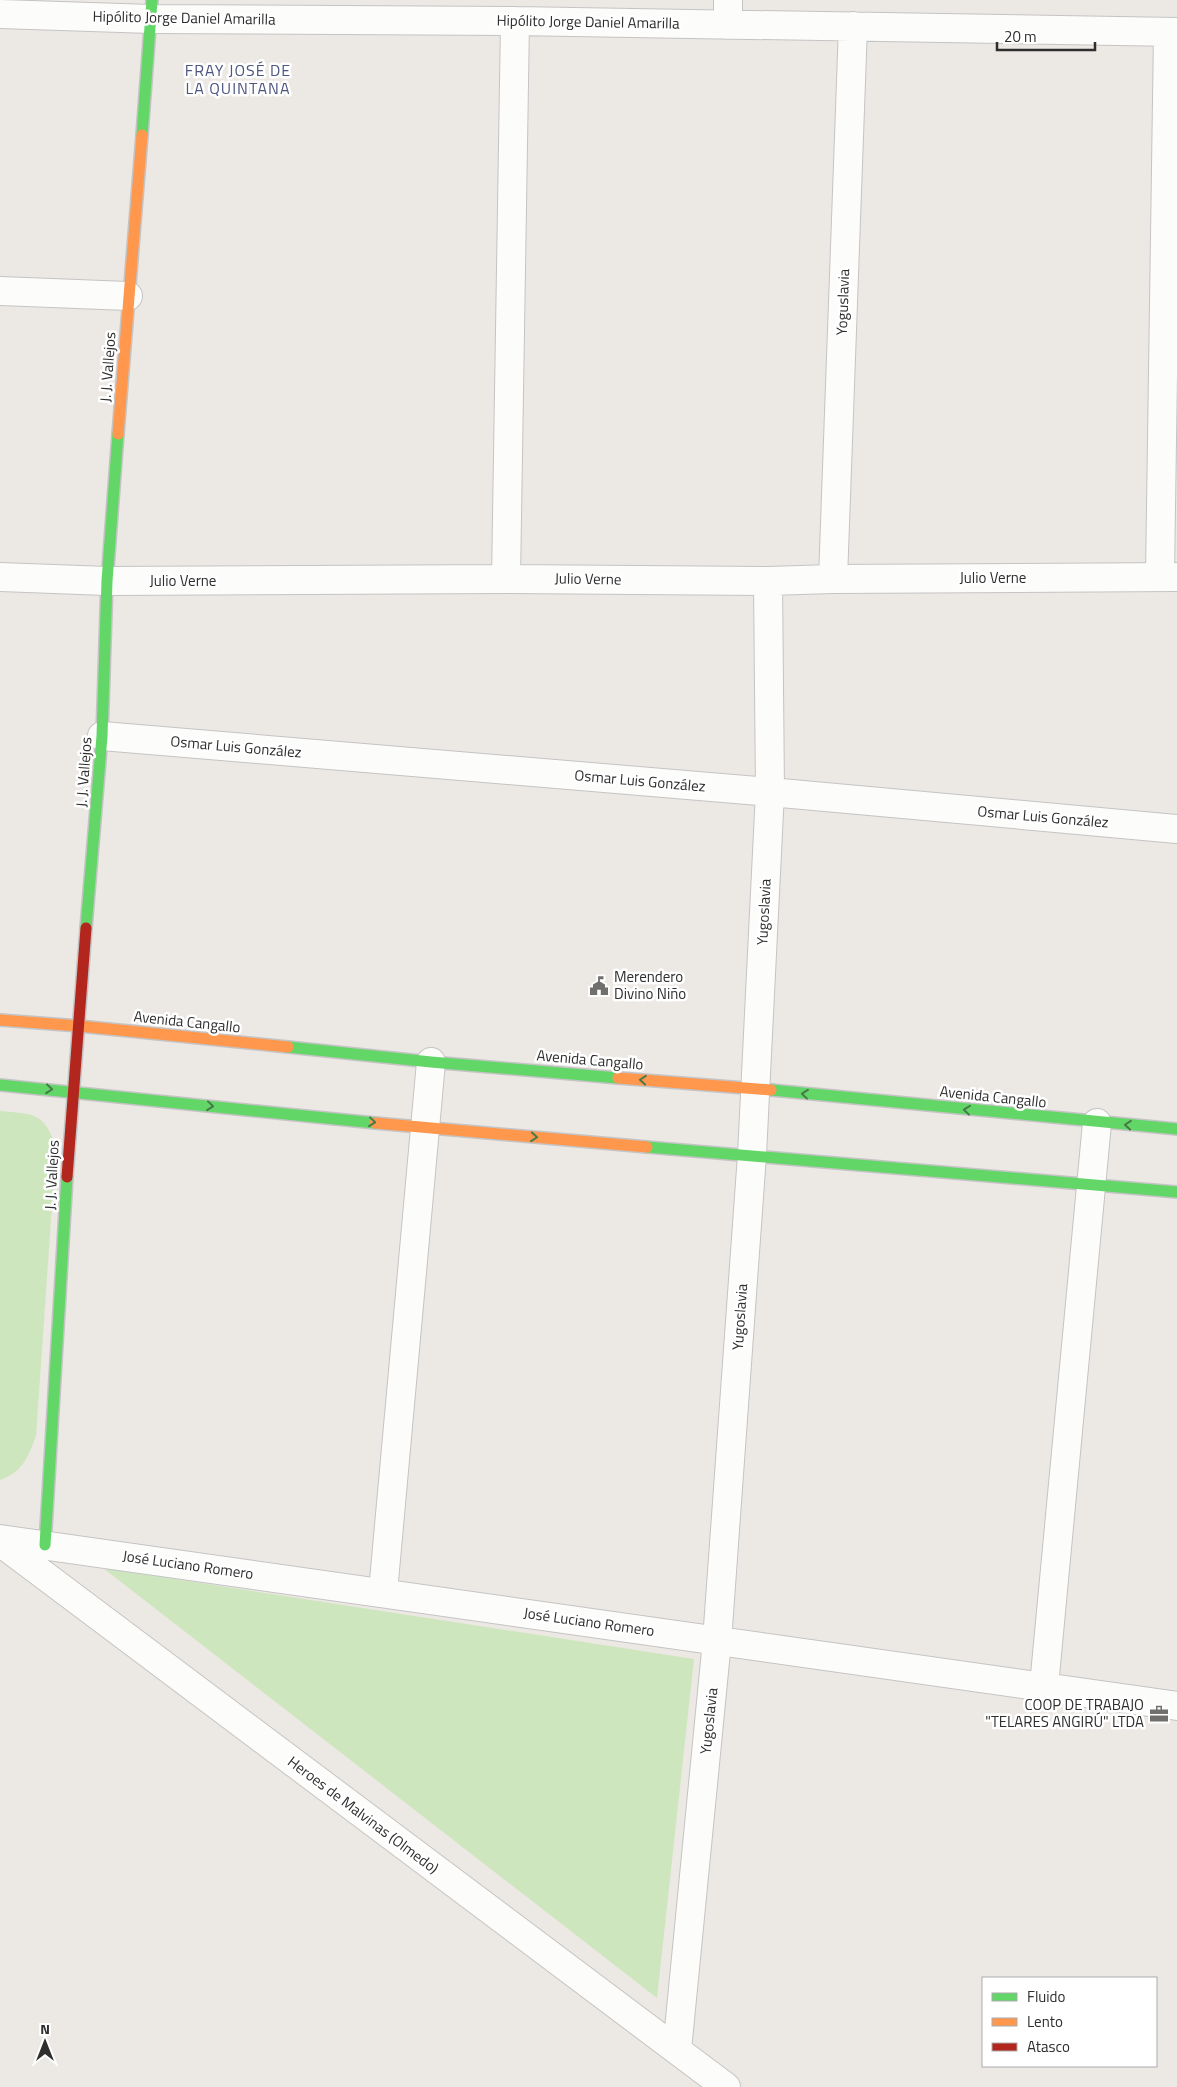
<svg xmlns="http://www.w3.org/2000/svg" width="1177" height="2087" viewBox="0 0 1177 2087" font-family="'Titillium Web',sans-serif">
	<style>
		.green { fill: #cee6be }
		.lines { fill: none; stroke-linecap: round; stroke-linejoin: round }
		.street-casing { stroke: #c5c4c5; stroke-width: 30 }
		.fast-casing { stroke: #c5c4c5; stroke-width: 14 }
		.slow-casing { stroke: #c5c4c5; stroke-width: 14 }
		.jam-casing { stroke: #c5c4c5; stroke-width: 14 }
		.street { stroke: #fcfcfb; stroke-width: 28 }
		.fast { stroke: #63d668; stroke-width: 11 }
		.slow { stroke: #ff974d; stroke-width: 11 }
		.jam { stroke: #b3261e; stroke-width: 11 }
		.oneway { stroke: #467a48 }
		.labels { text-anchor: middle; stroke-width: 5; stroke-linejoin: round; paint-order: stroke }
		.street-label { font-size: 15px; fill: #2e2e2e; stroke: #fff }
		.poi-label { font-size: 15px; fill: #2e2e2e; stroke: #fff; text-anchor: start }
		.neighbourhood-label { font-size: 16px; letter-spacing: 1px; fill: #4d5680; stroke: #fff }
	</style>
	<rect width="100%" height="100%" fill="#ece8e4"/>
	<path class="green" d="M0,1111C34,1114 44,1112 56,1147L36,1436C28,1457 23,1472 0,1480Z
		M103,1568L694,1659L657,1998Z"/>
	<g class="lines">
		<g class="street-casing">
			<path id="street" d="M0,14L151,19L515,21L1177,32
				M728,25V0
				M0,291L128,296
				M1160,576L1168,32
				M0,577L107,581L506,579L768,581L833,579L1177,577
				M506,579L515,21
				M833,579L853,26
				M102,736L770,792L1177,829
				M0,1539L1177,1706
				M0,1542L726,2087
				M383,1592L431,1062
				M1044,1686L1097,1123
				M677,2050L717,1641L752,1155L770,792L768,581"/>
		</g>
		<g class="fast-casing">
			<path id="fast" d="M142,135L152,0
				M86,928L102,736L107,581L118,434
				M288,1047L431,1062L618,1078
				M0,1085L375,1123
				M771,1090L1177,1129
				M647,1147L1177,1192
				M45,1545L67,1177"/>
		</g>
		<g class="slow-casing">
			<path id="slow" d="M118,434L142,135
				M0,1020L79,1026L288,1047
				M618,1078L771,1090
				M375,1123L647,1147"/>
		</g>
		<g class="jam-casing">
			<path id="jam" d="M67,1177L86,928"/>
		</g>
		<use href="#street" class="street"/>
		<use href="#fast" class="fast"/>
		<use href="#slow" class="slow"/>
		<use href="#jam" class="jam"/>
	</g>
	<defs><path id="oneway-chevron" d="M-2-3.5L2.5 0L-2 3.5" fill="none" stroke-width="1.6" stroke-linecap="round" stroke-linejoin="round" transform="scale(1.25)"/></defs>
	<g class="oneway">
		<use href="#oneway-chevron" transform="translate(643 1080) rotate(-175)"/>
		<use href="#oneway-chevron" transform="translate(49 1089) rotate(6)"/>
		<use href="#oneway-chevron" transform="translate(805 1094) rotate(-174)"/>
		<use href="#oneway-chevron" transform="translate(210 1106) rotate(6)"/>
		<use href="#oneway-chevron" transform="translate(967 1110) rotate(-174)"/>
		<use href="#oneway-chevron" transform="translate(372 1122) rotate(6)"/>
		<use href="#oneway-chevron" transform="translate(1128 1125) rotate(-175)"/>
		<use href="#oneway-chevron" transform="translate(534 1137) rotate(5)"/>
	</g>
	<defs>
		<g id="civic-bare" transform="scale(1.5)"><path d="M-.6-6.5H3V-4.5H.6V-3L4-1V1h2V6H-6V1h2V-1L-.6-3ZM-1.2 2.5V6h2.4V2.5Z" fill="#706f6e" stroke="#fff" stroke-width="2.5" paint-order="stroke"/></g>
		<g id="office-bare" transform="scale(1.5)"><path d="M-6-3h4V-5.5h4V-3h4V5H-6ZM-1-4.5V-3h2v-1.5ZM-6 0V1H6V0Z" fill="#706f6e" stroke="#fff" stroke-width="2.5" paint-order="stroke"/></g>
	</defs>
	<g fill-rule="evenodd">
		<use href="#civic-bare" x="599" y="986"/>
		<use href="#office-bare" x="1159" y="1714"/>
	</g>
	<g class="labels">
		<g class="street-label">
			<text transform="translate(184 18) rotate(1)" y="5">Hipólito Jorge Daniel Amarilla</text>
			<text transform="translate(588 22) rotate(1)" y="5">Hipólito Jorge Daniel Amarilla</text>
			<text transform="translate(843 302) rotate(-88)" y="5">Yoguslavia</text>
			<text transform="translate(108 367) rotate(-86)" y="5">J. J. Vallejos</text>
			<text x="993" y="583">Julio Verne</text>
			<text transform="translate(588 579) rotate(1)" y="5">Julio Verne</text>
			<text x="183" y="586">Julio Verne</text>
			<text transform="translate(236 747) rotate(5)" y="5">Osmar Luis González</text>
			<text transform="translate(84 772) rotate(-86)" y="5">J. J. Vallejos</text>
			<text transform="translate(640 781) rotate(5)" y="5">Osmar Luis González</text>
			<text transform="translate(1043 817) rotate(5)" y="5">Osmar Luis González</text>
			<text transform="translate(764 912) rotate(-87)" y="5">Yugoslavia</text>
			<text transform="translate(187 1022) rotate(6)" y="5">Avenida Cangallo</text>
			<text transform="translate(590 1060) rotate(5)" y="5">Avenida Cangallo</text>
			<text transform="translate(993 1097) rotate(6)" y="5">Avenida Cangallo</text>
			<text transform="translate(52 1175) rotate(-87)" y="5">J. J. Vallejos</text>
			<text transform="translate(740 1317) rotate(-86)" y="5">Yugoslavia</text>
			<text transform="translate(188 1565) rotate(8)" y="5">José Luciano Romero</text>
			<text transform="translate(589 1622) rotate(8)" y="5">José Luciano Romero</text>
			<text transform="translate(709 1721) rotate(-84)" y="5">Yugoslavia</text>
			<text transform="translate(363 1815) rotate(37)" y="5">Heroes de Malvinas (Olmedo)</text>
		</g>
		<g class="poi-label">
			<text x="614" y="982">Merendero<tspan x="614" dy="17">Divino Niño</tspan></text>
			<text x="1144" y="1710" text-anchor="end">COOP DE TRABAJO<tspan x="1144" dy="17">"TELARES ANGIRÚ" LTDA</tspan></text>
		</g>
		<g class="neighbourhood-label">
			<text x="238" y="76">FRAY JOSÉ DE<tspan x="238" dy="18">LA QUINTANA</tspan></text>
		</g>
	</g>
	<rect x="982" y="1977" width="175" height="90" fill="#ffffff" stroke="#ababab"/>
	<rect x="992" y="1993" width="25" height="8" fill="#63d668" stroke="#ababab"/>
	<text x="1027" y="2002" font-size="15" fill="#2e2e2e">Fluido</text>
	<rect x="992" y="2018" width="25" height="8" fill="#ff974d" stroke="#ababab"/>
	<text x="1027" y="2027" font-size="15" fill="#2e2e2e">Lento</text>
	<rect x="992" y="2043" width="25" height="8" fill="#b3261e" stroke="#ababab"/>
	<text x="1027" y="2052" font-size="15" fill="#2e2e2e">Atasco</text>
	<g transform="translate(45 2042)" stroke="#ffffff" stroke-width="4" paint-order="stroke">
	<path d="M0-4L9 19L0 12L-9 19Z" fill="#2e2e2e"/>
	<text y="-8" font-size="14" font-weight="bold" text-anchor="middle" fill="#2e2e2e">N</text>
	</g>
	<path d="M997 42v8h98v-8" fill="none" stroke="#2e2e2e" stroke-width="2.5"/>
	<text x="1004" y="42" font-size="15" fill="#2e2e2e" stroke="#ffffff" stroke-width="4" paint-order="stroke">20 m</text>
</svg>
